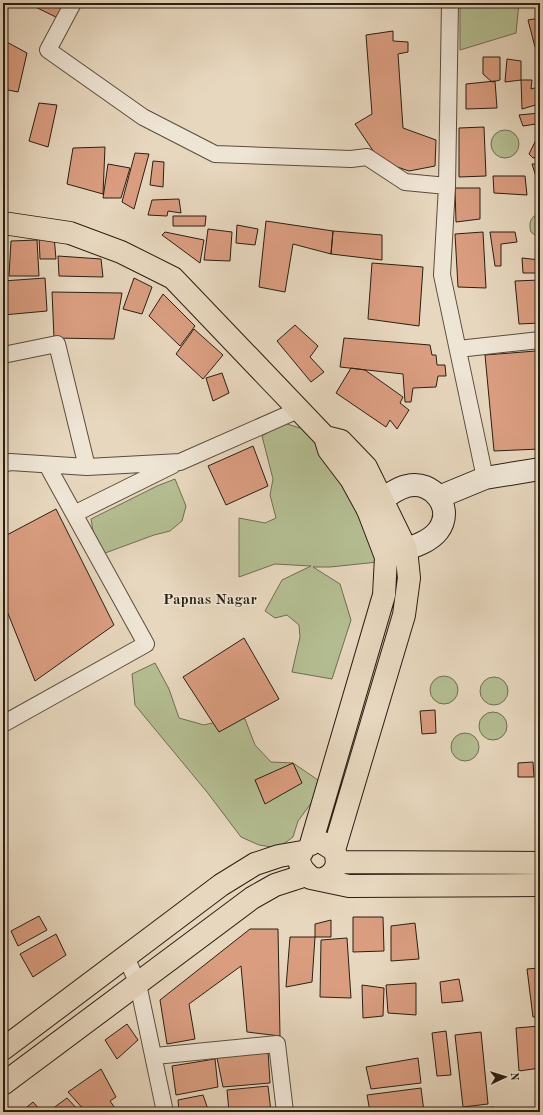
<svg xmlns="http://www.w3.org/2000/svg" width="543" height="1115" viewBox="0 0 543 1115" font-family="'Old Standard TT',serif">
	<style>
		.green { fill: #b4be92; stroke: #6f6e52 }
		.building { fill: #da9d80; stroke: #2a1f12 }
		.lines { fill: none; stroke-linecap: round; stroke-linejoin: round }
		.street-casing { stroke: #594d3d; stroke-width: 18 }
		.secondary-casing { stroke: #2a1f12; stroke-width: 24 }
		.primary-casing { stroke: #2a1f12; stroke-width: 24 }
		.street { stroke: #efe5d5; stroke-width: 16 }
		.secondary { stroke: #efe5d5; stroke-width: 22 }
		.primary { stroke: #e7d7be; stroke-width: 22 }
		.labels { text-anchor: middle; stroke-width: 3; stroke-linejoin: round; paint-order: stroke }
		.neighbourhood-label { font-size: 15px; font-weight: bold; fill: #2a1f12; stroke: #efe5d5 }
	</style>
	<rect width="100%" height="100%" fill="#e7d7be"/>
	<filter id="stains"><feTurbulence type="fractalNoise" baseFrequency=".005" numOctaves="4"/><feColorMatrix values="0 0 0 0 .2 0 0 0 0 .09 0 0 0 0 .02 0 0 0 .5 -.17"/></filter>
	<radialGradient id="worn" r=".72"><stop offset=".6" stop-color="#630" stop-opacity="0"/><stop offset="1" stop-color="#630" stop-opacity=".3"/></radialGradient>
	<path class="green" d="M460,3H519L516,33L460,50Z
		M491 144a14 14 0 1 1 28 0a14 14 0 1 1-28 0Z
		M540,213V239L531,232C528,223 531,216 540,213Z
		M284,423L316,433L355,494L378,562L330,567H313L340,584L351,620L332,679L292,672L300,637L299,625L287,615L275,618L265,611L282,580L311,566L275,564L239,577V518L265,523L276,518L270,495L273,479L262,436Z
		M175,479L186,506L182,521L170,531L154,535L97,556L91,519L157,486Z
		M155,663L169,689L179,718L204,725L237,717L245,719L255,745L271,762L293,763L318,780L312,802L298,821L293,837L278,848L259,845L241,837L207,792L135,705L132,674Z
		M430 690a14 14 0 1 1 28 0a14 14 0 1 1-28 0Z
		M480 691a14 14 0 1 1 28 0a14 14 0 1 1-28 0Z
		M479 726a14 14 0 1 1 28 0a14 14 0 1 1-28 0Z
		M451 747a14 14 0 1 1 28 0a14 14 0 1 1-28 0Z"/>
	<path class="building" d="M3,3H10L3,11Z
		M27,3H67L60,19Z
		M540,18V45L535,47L528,20Z
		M393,31V41L408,42V52L398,54L403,128L436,140L435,166L409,171L380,161L355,124L372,114L366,35Z
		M3,40L27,53L18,92L3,89L4,76H3Z
		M483,57H500V80L492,82L483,74Z
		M507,59L521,61V80L505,82Z
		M521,80H532L531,89L538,87L539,104L522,109Z
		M495,81L497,108L466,109V84Z
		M39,103L57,105L48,147L29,141Z
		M540,113L536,124L523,126L519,115Z
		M484,127L486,176L459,177V128Z
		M538,136H540V157L533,158L529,154Z
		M105,147L103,194L67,184L73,148Z
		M135,153L149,154L134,209L122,202Z
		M153,161L164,162L163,187L150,185Z
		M108,164L130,168L121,198H103Z
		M532,164H540V189Z
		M493,176H525L527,195L494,193Z
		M455,188H480V219L456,222Z
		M179,199L181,213L168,211L167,216L148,215L152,200Z
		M173,216H206L205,226H173Z
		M266,221L333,231L331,254L293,244L285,292L259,287Z
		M237,225L258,229L255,245L236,243Z
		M208,229L232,232L230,261L204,260Z
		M333,231L382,235V260L331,254Z
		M165,232L204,240L200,263L162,235Z
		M483,232L486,288L458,287L455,234Z
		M490,232H515L517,242L501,244V266H495Z
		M54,236L56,259H40L39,237Z
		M37,240L39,276H9L11,241Z
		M58,256L101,259L103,277L59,276Z
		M522,258L540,260V273H523Z
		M372,263L423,267L419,326L368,319Z
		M45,278L47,311L3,315V281Z
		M134,278L152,287L142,314L123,309Z
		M540,280V323L519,324L515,281Z
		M52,292L122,293L114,339L54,338Z
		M163,294L195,326L180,346L149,316Z
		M295,325L318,346L310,357L324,372L311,382L277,341Z
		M194,329L223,355L203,379L176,354Z
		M344,338L430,345L432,355H436L437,365H445L446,376H438L436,387L413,388L411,402H405L403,374L340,367Z
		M536,351L540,383V449L494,451L485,355Z
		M351,368L365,370L403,397L400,403L409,410L397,429L390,420L386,427L336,393Z
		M222,373L229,393L213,401L206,378Z
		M253,446L268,486L226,505L208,466Z
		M56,509L114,625L35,681L3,601V537Z
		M244,638L279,699L219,732L183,677Z
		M435,710L436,733L422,734L420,711Z
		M533,762L534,777H518V763Z
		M293,763L302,783L265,804L255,780Z
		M538,915H540V944Z
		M39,916L47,930L18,946L11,931Z
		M353,917H383L384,951L353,952Z
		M331,920V937H315V924Z
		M415,923L419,959L391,961V926Z
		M250,929H278L280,1036L247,1032L241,966L189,1004L195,1039L167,1044L160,1000Z
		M56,934L66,955L33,977L20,954Z
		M290,937H315L312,982L286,987Z
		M347,938L351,998L320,997L321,940Z
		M540,968V1017H533L527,969Z
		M459,979L463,1001L442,1003L440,982Z
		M416,983V1015L388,1013L386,985Z
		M362,985L384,988L383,1016L363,1018Z
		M127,1024L138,1040L117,1059L105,1040Z
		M540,1026V1068L519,1071L516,1028Z
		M446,1031L451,1075L437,1076L432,1033Z
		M481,1032L488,1104L463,1107L455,1035Z
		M268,1051L270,1083L223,1087L217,1058Z
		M418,1058L421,1083L371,1089L366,1067Z
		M215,1059L218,1087L176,1095L172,1066Z
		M101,1069L116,1097L110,1101L117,1111L86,1112L68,1092Z
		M268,1086L271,1112H229L227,1090Z
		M421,1088L424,1112H370L367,1095Z
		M203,1095L209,1112H179L178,1100Z
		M67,1098L80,1112H48Z
		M33,1102L42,1112H21Z
		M494,1107L495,1112H444Z"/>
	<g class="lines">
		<g class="street-casing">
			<path id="street" d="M73,3L48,50L143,117L215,154L351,159L367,157L405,182L447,186
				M450,3L447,186L442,275L485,478
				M458,349L540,340
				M3,355L57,344L87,467
				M3,464L10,462L87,467L180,462L298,410
				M74,514L173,465
				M3,724L146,644L47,465
				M126,957L138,984L165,1112
				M155,1056L277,1044L285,1112"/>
		</g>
		<g class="secondary-casing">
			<path id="secondary" d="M439,497L485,478L540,469
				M368,510C379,502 394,489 407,486C433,479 455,509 438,531C427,545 404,549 389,555"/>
		</g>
		<g class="primary-casing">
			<path id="primary" d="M3,223L70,233L121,252L173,278L325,437L329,450L351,479L368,510L386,557L384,595L311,844
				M325,437L341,441L366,467L406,549L409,578L404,615L334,850
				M337,862L540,863
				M300,864L303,870L311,878L349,886L540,885
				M323,879C336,874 340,863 334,850L323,843
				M3,1049L221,885L255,864L279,856L302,852
				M3,1084L252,898L275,885L306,875"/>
		</g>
		<use href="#street" class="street"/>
		<use href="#secondary" class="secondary"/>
		<use href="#primary" class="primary"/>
	</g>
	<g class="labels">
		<g class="neighbourhood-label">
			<text x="210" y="604">Papnas Nagar</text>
		</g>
	</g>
	<rect width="543" height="1115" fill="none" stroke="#e7d7be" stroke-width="16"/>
	<rect x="4" y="4" width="535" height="1107" fill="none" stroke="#2a1f12" stroke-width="2"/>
	<rect x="8" y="8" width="527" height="1099" fill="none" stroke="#2a1f12"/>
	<g transform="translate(505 1077) rotate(86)" stroke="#efe5d5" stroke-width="3" paint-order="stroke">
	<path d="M0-3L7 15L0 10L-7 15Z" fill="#2a1f12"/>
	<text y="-6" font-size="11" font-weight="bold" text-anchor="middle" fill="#2a1f12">N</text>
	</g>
	<rect width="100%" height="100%" filter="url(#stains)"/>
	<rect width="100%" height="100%" fill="url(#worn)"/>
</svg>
